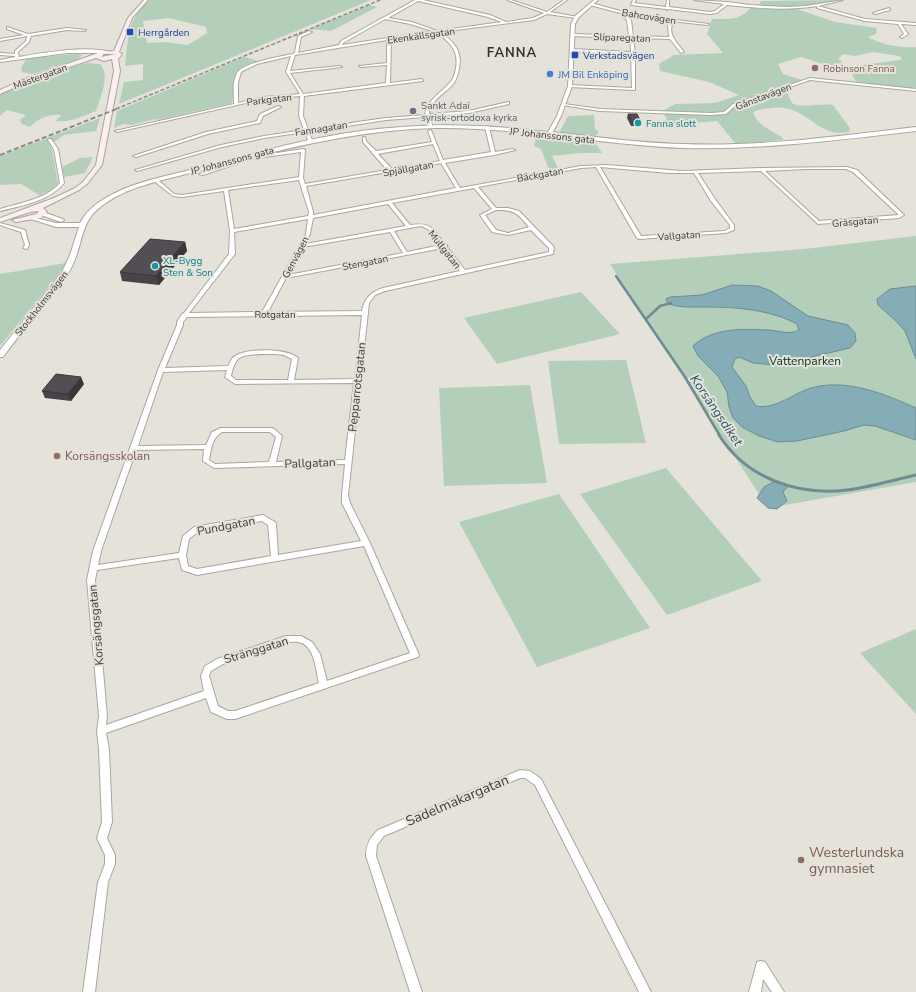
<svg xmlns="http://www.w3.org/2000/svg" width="916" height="992" viewBox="0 0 916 992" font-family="'Nunito Sans',sans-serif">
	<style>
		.green { fill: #b3cfba; fill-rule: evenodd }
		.water { fill: #85adb7; stroke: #708b91 }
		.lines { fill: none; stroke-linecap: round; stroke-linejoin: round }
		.stream-far1 { stroke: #708b91; stroke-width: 2.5 }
		.stream { stroke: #708b91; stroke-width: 3 }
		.minor-casing { stroke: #a9a69e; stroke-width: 2 }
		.tertiary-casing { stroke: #a9a69e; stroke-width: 2 }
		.secondary-casing { stroke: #a9a69e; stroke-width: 2 }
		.minor { fill: #fff; fill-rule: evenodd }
		.tertiary { fill: #fff; fill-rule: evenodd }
		.secondary { fill: #fbeeef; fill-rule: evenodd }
		.rail-far1 { stroke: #8c8a84; stroke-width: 1.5; stroke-dasharray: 4 2; stroke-linecap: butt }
		.rail { stroke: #8c8a84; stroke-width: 2; stroke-dasharray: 5 2.5; stroke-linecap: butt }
		.wall { fill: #474347 }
		.shaded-wall { fill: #3a373a }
		.building { fill: #534e53; stroke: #3a373a }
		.transit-dot { fill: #1a4fb4; stroke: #e5e2da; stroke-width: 1.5 }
		.education-dot { fill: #8d6e63; stroke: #e5e2da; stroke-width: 1.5 }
		.shop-dot { fill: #3f7fe0; stroke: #e5e2da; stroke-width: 1.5 }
		.worship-dot { fill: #6b7280; stroke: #e5e2da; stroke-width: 1.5 }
		.culture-dot { fill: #0f9aa8; stroke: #e5e2da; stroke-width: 1.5 }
		.labels { text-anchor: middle; stroke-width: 4; stroke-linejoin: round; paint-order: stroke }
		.far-street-label { font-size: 10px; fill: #3e3c39; stroke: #e5e2da }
		.far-transit-label { font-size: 10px; fill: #164399; stroke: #e5e2da; text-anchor: start }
		.far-education-label { font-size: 10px; fill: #785e54; stroke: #e5e2da; text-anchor: start }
		.far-shop-label { font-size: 10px; fill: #366cbe; stroke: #e5e2da; text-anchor: start }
		.far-worship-label { font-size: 10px; fill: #5b616d; stroke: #e5e2da; text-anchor: start }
		.far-culture-label { font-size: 10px; fill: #0d838f; stroke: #e5e2da; text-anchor: start }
		.park-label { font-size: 12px; fill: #00371a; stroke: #e5e2da }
		.street-label { font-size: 12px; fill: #3e3c39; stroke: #e5e2da }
		.education-label { font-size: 12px; fill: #785e54; stroke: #e5e2da; text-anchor: start }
		.far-district-label { font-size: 13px; font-weight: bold; letter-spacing: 1px; fill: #34312b; stroke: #e5e2da }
		.water-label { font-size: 13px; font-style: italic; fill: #1e5662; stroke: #e5e2da }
		.near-street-label { font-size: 14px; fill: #3e3c39; stroke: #e5e2da }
		.near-education-label { font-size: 14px; fill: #785e54; stroke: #e5e2da; text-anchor: start }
	</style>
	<rect width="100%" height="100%" fill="#e5e2da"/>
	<path class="green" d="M150,0H371L119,104L124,82L143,80V64L125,66C129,37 126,20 150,0ZM169,18L206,27L207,33L188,45L165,42L147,43L143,21Z
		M837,0L806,7L759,6L761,1Z
		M370,5L377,7L331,31L311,29Z
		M751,7L797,9L835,22L877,28L876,34L868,37C882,45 900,48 916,47V89L857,83L853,77L852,69L854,66L900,60L902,58L899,56L873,52L855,56L843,54L838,59L843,62L829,66L801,57L778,64L783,74L802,80L784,86L792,103C799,109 822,103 833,105L850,128L849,132C813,139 808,99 764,109C759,110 756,110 753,113C758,126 773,131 783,138L782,140L736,144L717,121L681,124L684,128L658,129L667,119L662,111L675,104L715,103L739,95L709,82L660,71L659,64L674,55L723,53L707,34L712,19C727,19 741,21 751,7Z
		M77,54L83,55L76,60L32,74L22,72L21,68L27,58Z
		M244,57L259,61L246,65L236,72L232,103L157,120L155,119L132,125L123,124L114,128L117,111Z
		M87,63L100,64C111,75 100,98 96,111C83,116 70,123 56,121L61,115C49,114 39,118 30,127L22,124L20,120L26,115L7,110L0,116V93L51,72Z
		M594,115L595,129L599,132L594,138L561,133L560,131L568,116Z
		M100,118L96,131L64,135L50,145L52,150L58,183L50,190L39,195L21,184L0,185V156Z
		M537,135L594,141L602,153H581L552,156L558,168L549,170L541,149L534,146Z
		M93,157L85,173L64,177L62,167L80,158Z
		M916,236V482L768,508L610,264L804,249Z
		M66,263L59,274L0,346V274Z
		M581,292L620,334L497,364L464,318Z
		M626,360L646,443L559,444L548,361Z
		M530,385L547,483L444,486L439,388Z
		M666,468L762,581L667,615L580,494Z
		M559,494L650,628L537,667L459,522Z
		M916,629V714L860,653Z"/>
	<path class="water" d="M732,285L758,286L771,291L808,316L848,325L855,333L856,341L850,348L815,356L787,366L753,363L739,357L735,359L732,367L746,386L750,397L756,406C775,410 794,393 811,388C846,378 885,394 916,408V440L875,426L864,425L844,431L797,441L778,442L759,436L742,427L733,418L729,407L727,392L718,376L698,356L693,346C713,327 744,329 769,330C780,331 790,335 799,330L797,324C771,310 737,307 708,307C694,307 682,308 668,304L666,299L670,297L702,295Z
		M916,286V359L905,331L896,321L878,305L877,299L890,289Z
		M775,481L788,486L783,492L787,501L777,509L768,508L757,498L764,487Z"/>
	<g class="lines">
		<path class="stream-far1" d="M616,276L685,377L720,436
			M646,319L660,306L671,303"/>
		<path class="stream" d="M719,435C746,478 797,496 847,490C870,487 893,480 916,475"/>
		<g class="minor-casing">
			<path id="minor" d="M415,0H423L490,15L506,22L533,18L544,13L507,0H511L547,12L564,0H567L550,12L578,17L576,18L547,14L534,20L440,32C453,41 463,51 459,68C458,74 457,78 454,83C445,94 431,99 429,114L469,111L508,102H509V104L469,113L429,117L433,127L431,128L429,127L425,117L386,120L309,132L312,140L310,141L308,140L305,132L264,138L222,147L137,171L135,170L221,145L264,136L304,130L299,116L300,96L264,99L117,132L115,131L234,104C234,94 232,82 237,73C243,63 282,56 293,54L295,52L298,36L309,31L312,32L301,37L298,53L339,45L341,41ZM418,1L488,17L502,22L437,31L412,22L388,18ZM385,19L410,24L433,31L342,45L343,43ZM436,33C450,41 459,51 456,68C455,73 454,77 452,80C442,93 428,98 425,115L386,118L308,129L303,116L304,96L423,81L422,79L390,83L391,39ZM387,40V63L359,66L361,67L387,65L386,83L303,94L290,73L342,67L340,66L290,71L295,55ZM291,56L286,72L300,94L264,97L238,103V83L241,72L257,64Z
				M633,0H636L634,3L666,7L667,0H669V7L710,12L715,11L724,4L694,0L727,2L750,5L787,7L806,6L843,0L818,6L865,19L916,23V25L901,24L908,34L902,38L900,37L904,34L898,24L865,21L817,8V6C787,11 757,8 727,5L717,13L710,14L668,9L667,10L666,9L631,5Z
				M591,3L635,15L709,24L707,25L635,17L590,5Z
				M889,8L890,10L875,14L873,13Z
				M625,16L631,20L633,36L669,37L668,25L671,22H673C667,34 677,43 684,52L681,53L670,39L633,38L635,53V90L569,87V85H570L632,88L631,54L572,51L570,50L572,49L631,52L630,38L572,36L570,35L572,34L629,36L627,20L623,17Z
				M7,27L28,34L67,28L86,30L84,31L67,30L31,36L29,42L18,52L19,57C39,53 90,45 109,52L107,53H67L0,62V60L15,57V56L0,55V53L15,54V51L26,41L27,36L0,41V39L24,35L7,29Z
				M810,78L916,89V91L810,80L735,106L726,114L711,115L600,111L562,105L564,104L600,109L711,113L724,112L733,104Z
				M278,106L281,107L263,116L260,123L208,134L136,157L133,156L206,132L257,121L260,114Z
				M487,126L489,127L495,152L513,149L515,150L494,155L445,163L460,188L581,166L606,165L682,171L761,168L847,167L857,170L904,215L899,218L818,224L761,171L698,173L715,199L734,225V230L726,233L639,239L637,238L596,167L581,168L478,187L496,208H508L519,211L554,247L553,254L385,291L375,295L369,303L348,495L350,503L370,543L419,655L418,657L415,658L235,719H227L211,712L206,698L106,733L109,749L112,822L107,838L115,855V864L108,882L95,992H83L98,882L105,864V855L97,838L102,822L99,749L97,731L99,716L87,580L93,551L158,370L177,325V322L182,314L184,313L229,254L230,231L224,191L182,197L173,196L154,181L158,180L174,194L182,195L299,177L301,152L251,159L203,175L199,174L250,157L303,149L305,150L303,178L305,184L387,170L363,142V137H365L366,141L376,151L432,142L428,131L431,130L443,160L491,152L485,127ZM433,144L440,161L392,169L378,154ZM441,163L456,188L313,215V212L306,186ZM600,167L669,173H694L711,201L730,225V228L725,231L641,236ZM806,169H846L853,172L899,215L819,221L765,171ZM299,180L309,212L308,216L234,229L228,190ZM474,188L492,209L480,215L492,232L508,235L531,230L549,248V252L465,270L447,247V245H445C433,229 432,222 410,225L392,203ZM388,204L406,226L305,244L310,234L313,218ZM496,210C514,209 518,214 529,227L508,233L496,230L485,215ZM308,219L306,234L262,312L189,313L235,254L234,232ZM421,226L428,229L441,245L407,252L394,231ZM390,232L403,253L288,275L303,247ZM443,248L460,271L383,288C371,292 364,298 362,311L268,312L286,278ZM362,315L355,379L294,380L298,358C287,348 247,348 235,356C231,358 230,363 228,366L165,368L183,325V322L187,317ZM275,354L284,355L292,359L288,380H236L231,376C232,371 234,363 238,359C245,353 267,354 275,354ZM227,370L225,377L235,384L354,383L345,460L276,462L282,436L274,429L272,428H221L212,432L206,445L138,446L163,372ZM222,432H270L276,437L269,462L215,464L209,460C211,449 212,438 222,432ZM204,449L203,461L214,468L345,464L342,495V503L361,541L278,555L276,524L275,522L263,515L194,527L183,536L179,553L98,565L101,551L136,450ZM262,521L268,525L271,556L197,569L188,566L186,555L189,539L199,531ZM364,546L410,653L327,681L320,654L312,642L301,636H286L217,659L205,666L201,676L204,691L106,725L107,716L95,580L97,570L179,558L182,570L197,575ZM286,642C291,642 297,641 302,643C315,649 316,671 319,683L235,711H228L218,706L209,676L211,671L223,664Z
				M49,139H51L58,149L64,183C50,201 21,206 0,211V209C20,203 46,199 60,183L54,149L48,140Z
				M0,223L25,230L29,245L27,249L23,248L25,245L21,232L0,225Z
				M520,770L530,771L541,779L651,992H639L535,785L525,778H520L384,836L377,845L376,856L422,992H410L366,856C366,845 370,837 378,830Z
				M761,961L765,962L784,992H772L763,979L761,992H749L756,966L757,962Z"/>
		</g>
		<g class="tertiary-casing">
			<path id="tertiary" d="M594,0H598L578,18L575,24L572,86L561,116L553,132C596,137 639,143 683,144C761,147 839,136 916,127V131C839,140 761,150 683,148C600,145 519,127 436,128C355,130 279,150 201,170C167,180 126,185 98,209C81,223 82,246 73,264C68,276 58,286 50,297C34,316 18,337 3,357H0V350L62,272L70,255L79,227H56L31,219V217L56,223H80C88,208 102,199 117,192C142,180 171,175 198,168C265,150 332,131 402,127C451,123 499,126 548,132L557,116L568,86L571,24L575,16Z
				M43,212L63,219L64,220L61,222L41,215V213Z"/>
		</g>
		<g class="secondary-casing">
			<path id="secondary" d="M144,0H148L132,18L119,52L122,54L118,59L120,71L102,165L87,184L79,190L43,208L47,212L41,218L16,222L12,220L36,214L39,211L30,212L0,222V218L54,198L75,188L83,182L96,165L114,71L112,59L104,61L96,58L31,80L0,94V90L27,78L101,52L114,51L128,18ZM104,54H116L101,57Z"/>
		</g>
		<use href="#minor" class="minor"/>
		<use href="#tertiary" class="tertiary"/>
		<use href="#secondary" class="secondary"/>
		<path class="rail-far1" d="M116,109L380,0"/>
		<path class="rail" d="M0,155L119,108"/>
	</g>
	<path class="wall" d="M628,114L641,122V126H631L627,118Z
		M185,242L187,251L159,285L122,281L120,272Z
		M84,384L71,401L45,398L42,391Z"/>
	<path class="shaded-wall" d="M185,242L187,251L159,285L156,276Z
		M81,377L84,384L71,401L68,394Z"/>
	<path class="building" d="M628,114H637L641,122H632Z
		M150,239L185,242L156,276L120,272Z
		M56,374L81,377L68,394L42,391Z"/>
	<g class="transit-dot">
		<rect x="126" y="28" width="8" height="8" rx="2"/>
		<rect x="571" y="51" width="8" height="8" rx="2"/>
	</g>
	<g class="education-dot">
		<circle cx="815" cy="68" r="4"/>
		<circle cx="57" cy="456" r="4"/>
		<circle cx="801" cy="860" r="4"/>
	</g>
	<circle class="shop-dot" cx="550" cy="74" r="4"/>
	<circle class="worship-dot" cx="413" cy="111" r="4"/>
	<g class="culture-dot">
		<circle cx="638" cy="123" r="4"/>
		<circle cx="155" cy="266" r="4"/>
	</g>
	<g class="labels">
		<g class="far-street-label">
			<text transform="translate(649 16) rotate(9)" y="4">Bahcovägen</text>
			<text transform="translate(421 35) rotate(-8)" y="4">Ekenkällsgatan</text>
			<text transform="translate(622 37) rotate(2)" y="4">Sliparegatan</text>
			<text transform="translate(40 76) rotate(-20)" y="4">Mästergatan</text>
			<text transform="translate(763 96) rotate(-21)" y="4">Gånstavägen</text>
			<text transform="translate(269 99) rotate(-7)" y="4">Parkgatan</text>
			<text transform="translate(321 128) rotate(-9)" y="4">Fannagatan</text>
			<text transform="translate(552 135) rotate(6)" y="4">JP Johanssons gata</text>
			<text transform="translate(232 160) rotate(-15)" y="4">JP Johanssons gata</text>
			<text transform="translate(408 168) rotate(-10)" y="4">Spjällgatan</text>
			<text transform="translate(540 174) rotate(-10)" y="4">Bäckgatan</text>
			<text transform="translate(855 221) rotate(-5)" y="4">Gräsgatan</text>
			<text transform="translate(679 235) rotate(-4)" y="4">Vallgatan</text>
			<text transform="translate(445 249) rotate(52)" y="4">Mullgatan</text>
			<text transform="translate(295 257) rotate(-62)" y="4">Genvägen</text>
			<text transform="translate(365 262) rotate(-11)" y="4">Stengatan</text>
			<text transform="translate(41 303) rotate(-52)" y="4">Stockholmsvägen</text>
			<text x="275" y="318">Rotgatan</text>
		</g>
		<g class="far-transit-label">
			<text x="138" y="36">Herrgården</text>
			<text x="583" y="59">Verkstadsvägen</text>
		</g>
		<g class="far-education-label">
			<text x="823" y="72">Robinson Fanna</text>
		</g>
		<g class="far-shop-label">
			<text x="558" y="78">JM Bil Enköping</text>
		</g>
		<g class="far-worship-label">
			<text x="421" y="109">Sankt Adai<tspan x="421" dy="12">syrisk-ortodoxa kyrka</tspan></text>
		</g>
		<g class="far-culture-label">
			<text x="646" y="127">Fanna slott</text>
			<text x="163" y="264">XL-Bygg<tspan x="163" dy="12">Sten &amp; Son</tspan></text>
		</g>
		<g class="park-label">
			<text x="805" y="365">Vattenparken</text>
		</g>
		<g class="street-label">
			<text transform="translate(357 387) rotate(-84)" y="4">Pepparrotsgatan</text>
			<text transform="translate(310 463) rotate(-2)" y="4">Pallgatan</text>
			<text transform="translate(226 526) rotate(-11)" y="4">Pundgatan</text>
			<text transform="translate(96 625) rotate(-95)" y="4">Korsängsgatan</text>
			<text transform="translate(256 650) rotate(-17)" y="4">Stränggatan</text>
		</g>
		<g class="education-label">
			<text x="65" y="460">Korsängsskolan</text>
		</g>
		<g class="far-district-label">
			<text x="512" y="57">FANNA</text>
		</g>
		<g class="water-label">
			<text transform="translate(717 410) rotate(56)" y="5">Korsängsdiket</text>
		</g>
		<g class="near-street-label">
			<text transform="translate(457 800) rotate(-23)" y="5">Sadelmakargatan</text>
		</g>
		<g class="near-education-label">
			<text x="809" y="857">Westerlundska<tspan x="809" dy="16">gymnasiet</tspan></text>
		</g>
	</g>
</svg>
